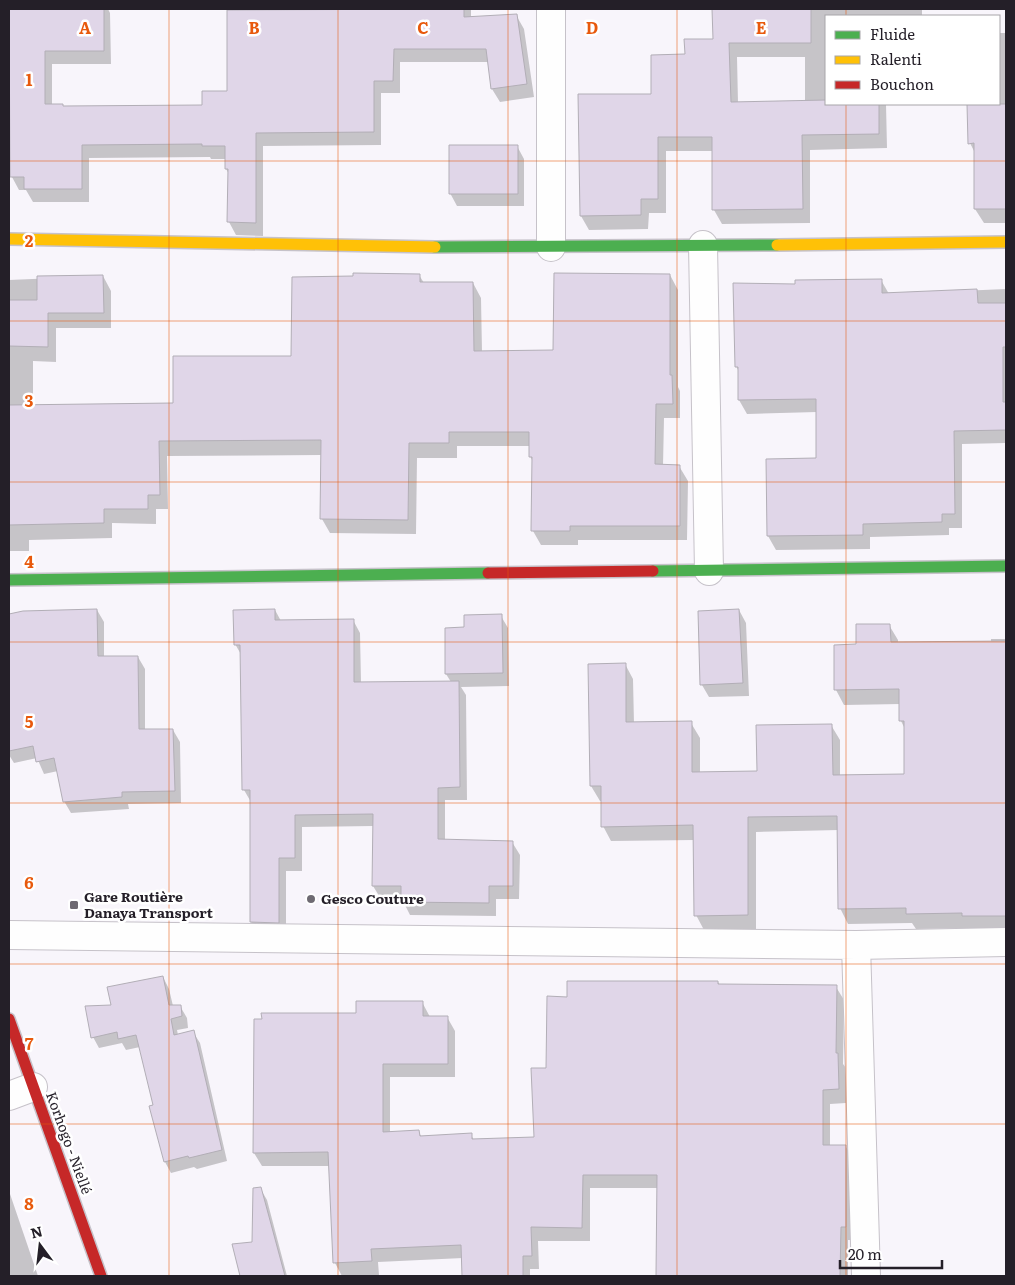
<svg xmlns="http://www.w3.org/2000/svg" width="1015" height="1285" viewBox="0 0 1015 1285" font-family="Literata,serif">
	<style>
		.shadow { fill: #0003; fill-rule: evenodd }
		.building { fill: #e0d6e8; stroke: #b2aeb6 }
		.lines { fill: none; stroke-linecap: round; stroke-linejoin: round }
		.street-casing { stroke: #c6c2c9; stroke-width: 30 }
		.fast-casing { stroke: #c6c2c9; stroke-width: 14 }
		.slow-casing { stroke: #c6c2c9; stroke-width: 14 }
		.jam-casing { stroke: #c6c2c9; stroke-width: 14 }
		.street { stroke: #fefefe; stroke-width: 28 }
		.fast { stroke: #4caf50; stroke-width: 11 }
		.slow { stroke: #ffc107; stroke-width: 11 }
		.jam { stroke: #c62828; stroke-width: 11 }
		.grid { fill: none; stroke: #e8590c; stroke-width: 1; stroke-opacity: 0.55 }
		.poi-dot { fill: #6e6a72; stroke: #fff; stroke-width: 2 }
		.labels { text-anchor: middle; stroke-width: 5; stroke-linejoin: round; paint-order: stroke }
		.poi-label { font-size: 14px; font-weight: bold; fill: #241f28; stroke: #fff; text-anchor: start }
		.street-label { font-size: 14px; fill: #241f28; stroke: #fff }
		.grid-label { font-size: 16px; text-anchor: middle; font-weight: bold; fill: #e8590c; stroke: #fff; stroke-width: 5; stroke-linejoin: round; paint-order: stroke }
	</style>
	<rect width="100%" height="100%" fill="#f8f5fb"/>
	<path class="shadow" d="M9,9H108L110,13L111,64H52V105L63,107L203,106L228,92V9H471V18L516,15L524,29L534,97L500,102L492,89L489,62H400V93H381V145L263,146V236L236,235L229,222V174L226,169V159H211L210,157L89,158V202H33L26,190H19L12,177V139L9,140Z
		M714,9H922V16H826V104H886L887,148L810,150V223L722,224L714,210L713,151H666V213H649L648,229L589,230L581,216L652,95L686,56L714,40ZM737,57H805V102L738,103Z
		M999,33H1006V223H984L975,209V153L970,143L969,104H999Z
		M517,146L524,159V206H457L450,193Z
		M419,275L424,283H473L481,298L482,352L555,351L670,275L678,290V387L680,391V418H664L663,466H679L688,481L687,540H578V545H541L533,531V462L530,456V446H457V458H417L416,534L330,533L322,519V455L167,456L168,509H156V524L112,523V538L29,540V551H9V280L103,276L111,291V328H56V362L33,361V406L174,404L293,357Z
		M881,280L889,294L1006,289V443L962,444V528H949V535L870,537V549L776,550L768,536L767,460L817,459V412L747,414L739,400V372L736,366L796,285Z
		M97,610L104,622V657H138L145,669V730H173L180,742L181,803L128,804L129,809L71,813L64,801L58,771L44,774L37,758L14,763L9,755V615L24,612Z
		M275,610L281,621L353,620L360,633L361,683L451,682L446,674V629H466L501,616L508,628L509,686L461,687L466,695L467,800H445V841L512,842L520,855L519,899H496V916L410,915L402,899H381L373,886L374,826L302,827V871H286V935H258L251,922V802L244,790L242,656L235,644Z
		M739,610L746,623L749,696L709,697L702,685Z
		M889,625L898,640V644L991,643V639H1006V932L972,931L970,928L916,929L912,923L848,924L840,908L839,830L756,832V929L704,930L696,915L695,840L611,841L603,826L602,801H600L591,786L625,664L633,679L634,724L691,723L700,738V773L758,772L831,725L840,740V776L906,775L905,729L901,721V704L844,705L836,690L835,646H857Z
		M163,977L169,989L173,1006H180L187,1018L188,1028L177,1030L178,1035L193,1032L200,1043L227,1161L197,1169L194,1167L171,1173L165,1162L154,1106L140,1047L126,1050L122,1043L99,1048L93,1037L112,1007Z
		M718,982L720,985L836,987L844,1000L843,1064L846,1068V1103L830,1104V1147H846L854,1160L853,1240H848V1276H657L658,1188H590V1241H538L539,1269H530V1276H463V1258L378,1262L379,1275L342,1276L335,1263L330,1166H262L254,1153L357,1014L422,1002L430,1017H447L455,1031V1077H390V1133L418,1132L422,1137L471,1135L474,1140L536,1138L548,1069L568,998Z
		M260,1188L267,1200L287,1276H239V1267L253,1243Z
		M9,1191L38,1276H9Z"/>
	<path class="building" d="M9,9H104V51H45V104H63V106L202,105V91H227V10L464,9V17L517,14L527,84L491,89L486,49H394L393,81H374V132L256,133V223L227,222L228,169H225V146H202V144L82,145V189H24V177H10Z
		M712,9H811V43H729L731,102L826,100V104H879V134L802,135L803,209L712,210V137H658V199H641V215L580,216L578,94H651V55L685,54L684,39H713Z
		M967,104H1006V209H974V143L968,144Z
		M449,145H518V194H449Z
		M353,273L420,274V282H473L474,351L553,350L554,273L670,274V375H672L673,404H656L655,464L680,465V526H570V531H531L532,457H529V432H449V443H409L408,520L320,519L321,440L159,441L160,495H148V509H104V523L9,525V405L173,403V356H291L292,277L353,276Z
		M103,275L104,313H48V347L9,346V300H37V276Z
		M882,279V293L977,289L978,303H1006V347H1003V402H1006V430L954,431L955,514H942V522L863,524V535L767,536L766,459L816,458V399L738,400V367H735L733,283L795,284V280Z
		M97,609L98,656H138L139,729H173L175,791L122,792V797L63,802L54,758L36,762L33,746L9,751V614L23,611Z
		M275,609V620L354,619V682L459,681L460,787L438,788V839L513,841V886H489V903L401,902V886H372L373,814L295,815V858H279V923L250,922V790H242L240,645H234L233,610Z
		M739,609L743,683L700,685L698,611Z
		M502,614L503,673L445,674V628L464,627V615Z
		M856,624H890L891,642L1006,641V916H962V913L906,914V908L838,909L837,816L748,817V915L694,916L693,825L601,827V786H590L588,664L626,663V722L692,721V772L757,771L756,725L832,724L833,775L904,774V721H899V689L834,690V645L856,644Z
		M163,976L169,1005H181L182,1016L171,1019L174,1035L194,1030L222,1150L189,1158L188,1156L164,1162L149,1106L153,1105L136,1035L118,1039L117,1032L91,1038L85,1006L111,1005L107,987Z
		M567,981H718V984L837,985L836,1053H838L839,1089L823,1090V1145H846V1227H841L840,1276H656L657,1175H583L582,1228L531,1227L532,1256H523V1276H462L461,1245L371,1249L372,1261L333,1263L328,1152L253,1153L254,1019H262L261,1013H356V1001H423V1016H448V1064H383V1132L419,1130L420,1136L472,1133V1139L534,1137L531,1068H546L547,996L567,997Z
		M261,1187L285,1276H240L232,1244L252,1242L253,1188Z"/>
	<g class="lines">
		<g class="street-casing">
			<path id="street" d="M551,9V247
				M703,245L709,571
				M9,935L856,945L1006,942
				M856,945L866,1276
				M9,1096L33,1087"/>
		</g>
		<g class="fast-casing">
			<path id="fast" d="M435,247L777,245
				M653,571L1006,566
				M9,580L488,573"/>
		</g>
		<g class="slow-casing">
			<path id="slow" d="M9,239L435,247
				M777,245L1006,242"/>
		</g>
		<g class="jam-casing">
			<path id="jam" d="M488,573L653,571
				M9,1019L101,1276"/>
		</g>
		<use href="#street" class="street"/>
		<use href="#fast" class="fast"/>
		<use href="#slow" class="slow"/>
		<use href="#jam" class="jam"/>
	</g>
	<path class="grid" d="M169,9V1276M338,9V1276M508,9V1276M677,9V1276M846,9V16M846,104V1276M9,161H1006M9,321H1006M9,482H1006M9,642H1006M9,803H1006M9,964H1006M9,1124H1006"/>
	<g class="poi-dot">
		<circle cx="311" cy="899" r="5"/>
		<rect x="69" y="900" width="10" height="10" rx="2.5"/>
	</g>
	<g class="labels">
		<g class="poi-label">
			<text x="84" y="902">Gare Routière<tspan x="84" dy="16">Danaya Transport</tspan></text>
			<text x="321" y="904">Gesco Couture</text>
		</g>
		<g class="street-label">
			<text transform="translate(69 1143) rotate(70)" y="5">Korhogo - Niellé</text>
		</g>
	</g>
	<g class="grid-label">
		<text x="85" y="34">A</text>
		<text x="254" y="34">B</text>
		<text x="423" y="34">C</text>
		<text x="592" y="34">D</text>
		<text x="761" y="34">E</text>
		<text x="29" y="86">1</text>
		<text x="29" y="247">2</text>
		<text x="29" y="407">3</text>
		<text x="29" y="568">4</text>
		<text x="29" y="728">5</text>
		<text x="29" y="889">6</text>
		<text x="29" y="1050">7</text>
		<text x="29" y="1210">8</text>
	</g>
	<rect width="1015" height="1285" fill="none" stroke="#241f28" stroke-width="20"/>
	<rect x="825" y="15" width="175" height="90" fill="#ffffff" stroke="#a7a5a9"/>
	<rect x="835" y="31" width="25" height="8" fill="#4caf50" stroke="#a7a5a9"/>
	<text x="870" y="40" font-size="15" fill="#241f28">Fluide</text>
	<rect x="835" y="56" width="25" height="8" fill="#ffc107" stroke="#a7a5a9"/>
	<text x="870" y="65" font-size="15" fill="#241f28">Ralenti</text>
	<rect x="835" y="81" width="25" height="8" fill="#c62828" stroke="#a7a5a9"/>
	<text x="870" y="90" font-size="15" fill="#241f28">Bouchon</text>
	<g transform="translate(40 1245) rotate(345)" stroke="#ffffff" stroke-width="4" paint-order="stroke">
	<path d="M0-4L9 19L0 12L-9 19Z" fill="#241f28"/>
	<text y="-8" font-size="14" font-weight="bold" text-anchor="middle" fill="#241f28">N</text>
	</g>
	<path d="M840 1260v8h102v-8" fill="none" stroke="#241f28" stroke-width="2.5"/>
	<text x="848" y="1260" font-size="15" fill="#241f28" stroke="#ffffff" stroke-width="4" paint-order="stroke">20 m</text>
</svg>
